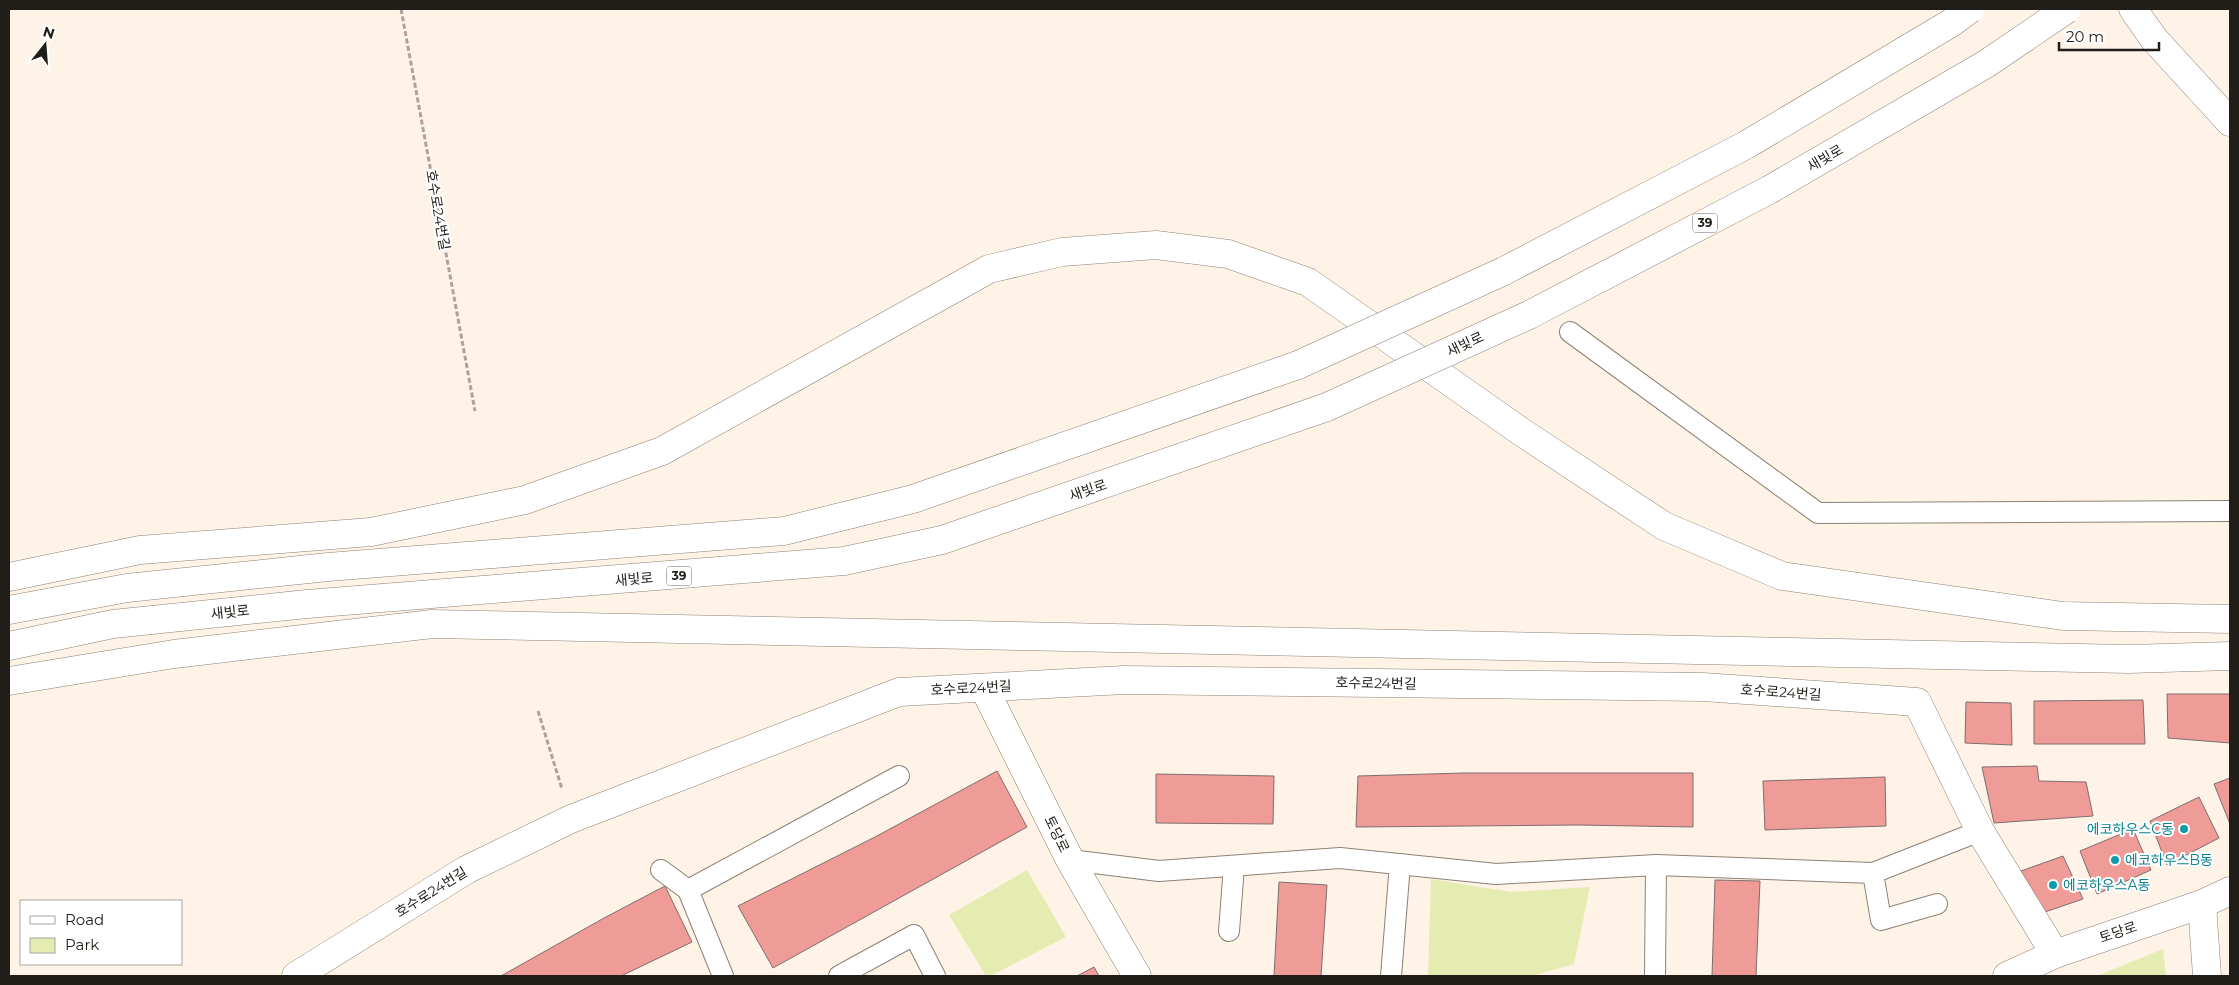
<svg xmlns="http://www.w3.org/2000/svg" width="2239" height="985" viewBox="0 0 2239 985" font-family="Montserrat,'Noto Sans KR',sans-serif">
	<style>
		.green { fill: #e5ecb1 }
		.building { fill: #ef9b98; stroke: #7e6e6d }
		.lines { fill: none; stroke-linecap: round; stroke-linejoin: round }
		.lane-casing { stroke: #8c8176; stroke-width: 22 }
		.street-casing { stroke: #8c8176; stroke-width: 29 }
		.secondary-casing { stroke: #8c8176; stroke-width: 29 }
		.primary-casing { stroke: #8c8176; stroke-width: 29 }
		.highway-casing { stroke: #8c8176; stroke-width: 29 }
		.path { stroke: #aca49a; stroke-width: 3; stroke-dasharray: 5 2.5; stroke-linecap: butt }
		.lane { stroke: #fff; stroke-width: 20 }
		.street { stroke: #fff; stroke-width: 28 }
		.secondary { stroke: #fff; stroke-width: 28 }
		.primary { stroke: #fff; stroke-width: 28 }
		.highway { stroke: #fff; stroke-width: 28 }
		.highway-bridge-casing { stroke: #8c8176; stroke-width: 29; stroke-linecap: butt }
		.highway-bridge { stroke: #fff; stroke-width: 28 }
		.culture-dot { fill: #0f9aa8; stroke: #fff; stroke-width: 2 }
		.labels { text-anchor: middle; stroke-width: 4; stroke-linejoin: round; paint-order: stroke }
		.shield { fill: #fff; stroke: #64615d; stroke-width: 1 }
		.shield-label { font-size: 12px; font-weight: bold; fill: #211d18 }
		.street-label { font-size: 14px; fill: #211d18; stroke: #fff }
		.culture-label { font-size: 14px; fill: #0d838f; stroke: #fff; text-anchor: start }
	</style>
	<rect width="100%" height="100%" fill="#fef3e6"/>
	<path class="green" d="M1027,870L1066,937L990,976H986L949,915Z
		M1431,879L1511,892L1590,887L1574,964L1532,976H1428Z
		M2163,949L2166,976H2097Z"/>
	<path class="building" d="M2167,694H2230V743L2168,738Z
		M2143,700L2145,744H2034V701Z
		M1966,702L2011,703L2012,745L1965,743Z
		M2037,766L2039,781L2086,782L2093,816L1994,823L1982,767Z
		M997,771L1027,827L773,968L738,906L875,837Z
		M1464,773H1693V827L1578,825L1356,827L1358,776Z
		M1156,774L1274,776L1273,824L1156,823Z
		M1885,777L1886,826L1765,830L1763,781Z
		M2230,778V824L2214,784Z
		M2199,797L2219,838L2167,865L2150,821Z
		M2133,829L2151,870L2097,894L2080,851Z
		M2063,856L2083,899L2045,912L2021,871Z
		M1715,880L1760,881L1756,976H1712Z
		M1279,882L1327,885L1321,976H1274Z
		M665,886L692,942L621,976H501L604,918Z
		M1094,967L1099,976H1077Z"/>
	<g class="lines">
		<g class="lane-casing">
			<path id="lane" d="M1570,332L1818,513L2230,511
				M1070,860L1159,871L1340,858L1496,874L1656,865L1873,873L1980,831
				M661,870L688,890L899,776
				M1873,873L1881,920L1937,904
				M688,890L723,976
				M1229,931L1234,866
				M839,976L914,935L935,976
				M1391,976L1400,864
				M1655,976L1656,865"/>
		</g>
		<g class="street-casing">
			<path id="street" d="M984,688L1070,860L1137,976
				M2202,904L2207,976
				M296,976L466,870L571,819L899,692L1124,680L1703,687L1917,702L1980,831L2055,954"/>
		</g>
		<g class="secondary-casing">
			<path id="secondary" d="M2007,976L2055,954L2202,904L2230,891"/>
		</g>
		<g class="primary-casing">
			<path id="primary" d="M9,577L140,550L371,532L525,500L662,451L989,269L1062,252L1156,245L1228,254L1308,282L1520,431L1664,526L1782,576L2063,616L2230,619
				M9,681L174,654L432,624L2129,659L2230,656"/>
		</g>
		<g class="highway-casing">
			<path id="highway" d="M2133,9L2154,39L2230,122
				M9,610L127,588L328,567L784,531L913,499L1298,365
				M9,646L113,624L307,604L844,561L942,540L1327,407"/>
		</g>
		<path class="path" d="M401,9L475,411
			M538,711L562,789"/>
		<use href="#lane" class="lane"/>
		<use href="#street" class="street"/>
		<use href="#secondary" class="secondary"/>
		<use href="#primary" class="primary"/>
		<use href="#highway" class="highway"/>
		<g class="highway-bridge-casing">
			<path id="highway-bridge" d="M1298,365L1504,271L1746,145L1951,23L1970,9
				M1327,407L1529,315L1769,190L1986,64L2067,9"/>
		</g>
		<use href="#highway-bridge" class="highway-bridge"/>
	</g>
	<g class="culture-dot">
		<circle cx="2184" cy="829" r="5"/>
		<circle cx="2115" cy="860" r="5"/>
		<circle cx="2053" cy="885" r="5"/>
	</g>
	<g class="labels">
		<g class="shield">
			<rect x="1692.5" y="213.5" width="25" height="19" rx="4"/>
			<rect x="666.5" y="566.5" width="25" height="19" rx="4"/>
		</g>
		<g class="shield-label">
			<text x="1705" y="227">39</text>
			<text x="679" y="580">39</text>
		</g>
		<g class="street-label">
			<text transform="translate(1825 158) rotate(-30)" y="5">새빛로</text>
			<text transform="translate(438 210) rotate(80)" y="5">호수로24번길</text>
			<text transform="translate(1465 344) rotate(-25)" y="5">새빛로</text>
			<text transform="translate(1088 490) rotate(-19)" y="5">새빛로</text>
			<text transform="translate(634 579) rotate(-5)" y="5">새빛로</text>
			<text transform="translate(230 612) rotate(-6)" y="5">새빛로</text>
			<text transform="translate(1376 683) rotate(1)" y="5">호수로24번길</text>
			<text transform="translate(971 688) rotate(-3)" y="5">호수로24번길</text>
			<text transform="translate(1781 692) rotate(4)" y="5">호수로24번길</text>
			<text transform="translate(1057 834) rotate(64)" y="5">토당로</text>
			<text transform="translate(431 892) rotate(-32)" y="5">호수로24번길</text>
			<text transform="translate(2118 932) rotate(-19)" y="5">토당로</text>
		</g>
		<g class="culture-label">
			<text x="2174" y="834" text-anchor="end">에코하우스C동</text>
			<text x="2125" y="865">에코하우스B동</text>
			<text x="2063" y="890">에코하우스A동</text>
		</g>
	</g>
	<rect width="2239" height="985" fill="none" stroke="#211d18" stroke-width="20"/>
	<rect x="20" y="900" width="162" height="65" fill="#ffffff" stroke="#a6a5a3"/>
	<rect x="30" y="916" width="25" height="8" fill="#ffffff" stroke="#a6a5a3"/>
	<text x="65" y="925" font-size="15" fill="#211d18">Road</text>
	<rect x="30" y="938" width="25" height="15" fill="#e5ecb1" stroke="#a6a5a3"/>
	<text x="65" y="950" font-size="15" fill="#211d18">Park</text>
	<g transform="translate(45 45) rotate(17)" stroke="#ffffff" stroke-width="4" paint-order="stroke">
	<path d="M0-4L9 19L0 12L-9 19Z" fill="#211d18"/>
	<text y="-8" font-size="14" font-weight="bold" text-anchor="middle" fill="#211d18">N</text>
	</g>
	<path d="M2059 42v8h100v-8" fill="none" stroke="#211d18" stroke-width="2.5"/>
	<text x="2066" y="42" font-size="15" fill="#211d18" stroke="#ffffff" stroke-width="4" paint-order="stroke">20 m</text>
</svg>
